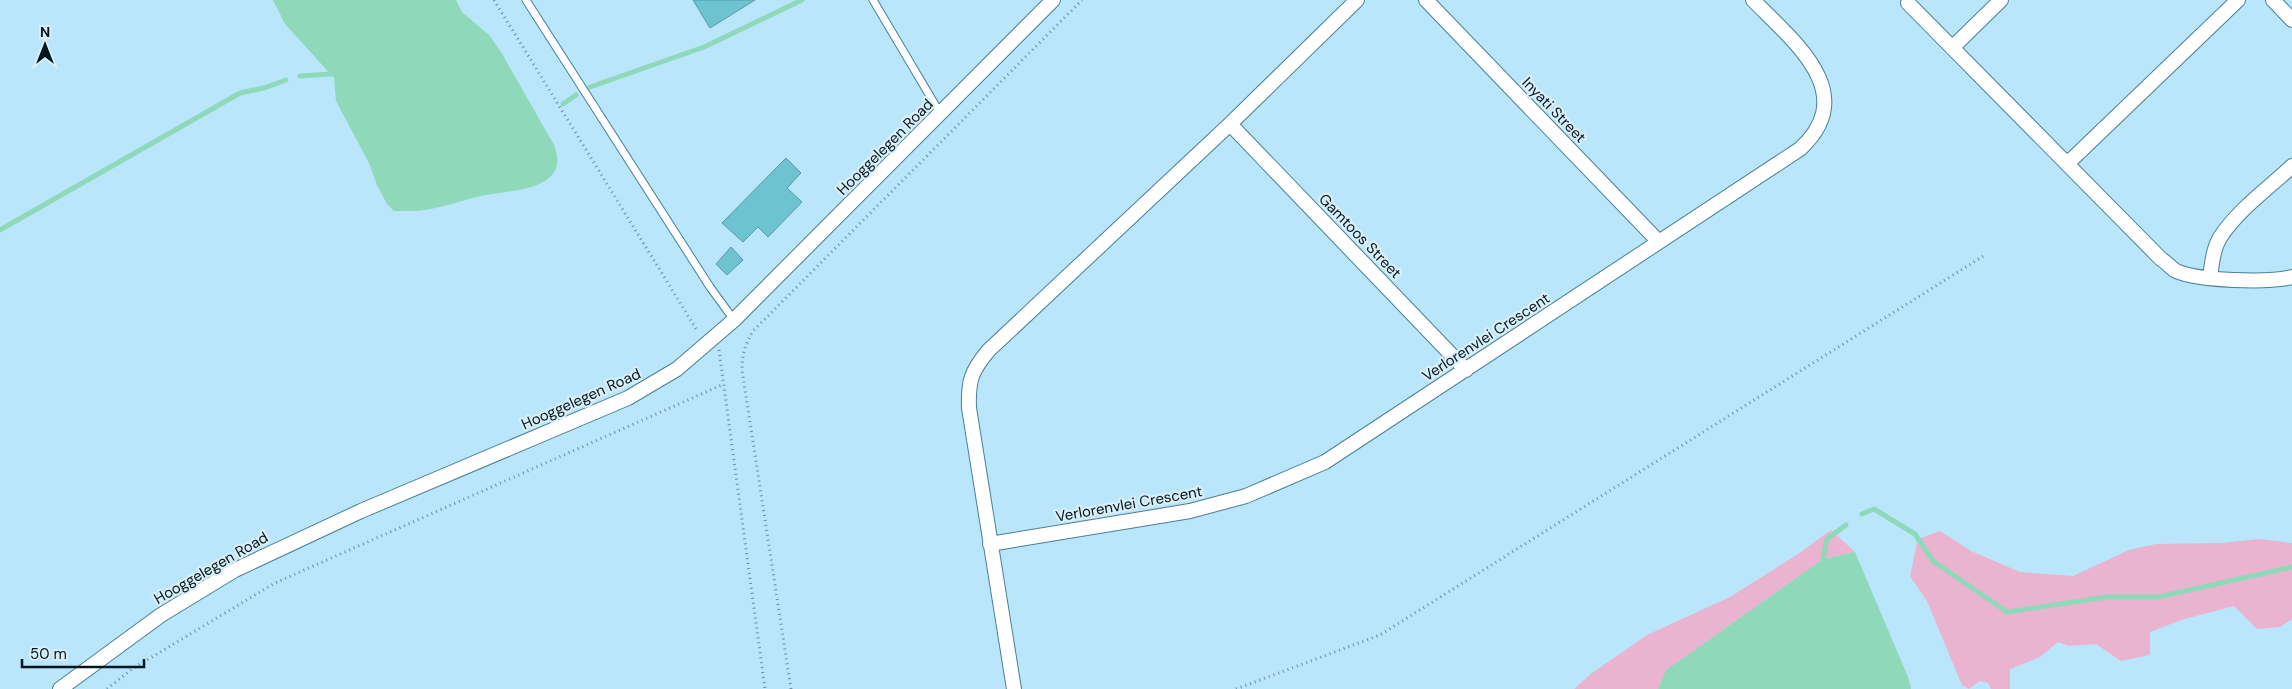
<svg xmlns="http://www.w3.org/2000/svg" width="2292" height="689" viewBox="0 0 2292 689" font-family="'DM Sans',sans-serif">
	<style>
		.green { fill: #eab3d0 }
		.water { fill: #8fd9ba }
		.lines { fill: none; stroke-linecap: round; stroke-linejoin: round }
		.stream { stroke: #8fd9ba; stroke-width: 5 }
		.building { fill: #6dc4d0; stroke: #5999a1 }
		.lane-casing { stroke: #497f95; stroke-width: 9 }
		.street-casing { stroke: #497f95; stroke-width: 16 }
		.path { stroke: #6b8d9c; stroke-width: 3; stroke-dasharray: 1 4; stroke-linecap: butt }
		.lane { stroke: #fff; stroke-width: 7 }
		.street { stroke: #fff; stroke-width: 14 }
		.labels { text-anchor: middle; stroke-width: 4.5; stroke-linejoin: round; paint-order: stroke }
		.street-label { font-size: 15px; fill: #02161f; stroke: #d9eff9 }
	</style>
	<rect width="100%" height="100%" fill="#b9e6fa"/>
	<path class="green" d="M1831,530L1855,552L1823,559L1666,670L1658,689H1574L1592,673L1647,635L1730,597L1798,554Z
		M1940,531L1971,551L2020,572L2073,576L2129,550L2156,544L2222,543L2259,539L2292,543V619L2280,627L2257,629L2234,606L2181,620L2150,632V655L2121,661L2096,644L2069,646L2058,642L2040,657L2010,669V689H1991L1988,683L1980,681L1969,689L1962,685L1927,601L1910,576L1918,539Z"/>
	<path class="water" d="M273,0H456L462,12L489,35L501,52L554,145C558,156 560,168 550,177C537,191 499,192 481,196C459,201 439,209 417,211C410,211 402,211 394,211L387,204L377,185L369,163L336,101L334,78L285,24Z
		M1855,552L1908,677L1911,689H1658L1666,670L1823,559Z"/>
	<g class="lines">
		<path class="stream" d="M300,76L331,74
			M590,87L704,47L802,0
			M563,104L576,95
			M0,230L240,93L264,88L286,80
			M1862,514L1874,509L1915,534L1933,561L2007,612L2106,597H2158L2292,567
			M1823,559L1827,539L1846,525"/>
	</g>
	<path class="building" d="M693,0H755L710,28Z
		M786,158L801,173L787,188L802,202L768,237L758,227L743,242L722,223Z
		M731,247L743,260L727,275L716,264Z"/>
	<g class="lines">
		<g class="lane-casing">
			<path id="lane" d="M526,0L710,287L734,320
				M873,0L940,113"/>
		</g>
		<g class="street-casing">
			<path id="street" d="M1426,0L1659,242
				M2273,0L2292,20
				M1908,3L2161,259C2166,262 2171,268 2176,271C2198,281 2269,283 2292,277
				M1952,48L2001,0
				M1230,124L1466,370
				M2067,164L2238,0
				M2210,277C2212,264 2213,248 2221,236C2239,209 2269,188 2292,166
				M990,544L1190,511L1246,496L1325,462L1800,149C1861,93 1793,41 1753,0
				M60,689L161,615L235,570L361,511L628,398L677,369L734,320L1053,0
				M1014,689L969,408C968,381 971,371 989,350L1230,124L1357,0"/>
		</g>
		<path class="path" d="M494,0L698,332
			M719,350L765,689
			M107,689L132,669L275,583L724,384
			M791,689L742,370C742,355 745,343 754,330L1082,0
			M1236,689L1380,635L1985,255"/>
		<use href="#lane" class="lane"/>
		<use href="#street" class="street"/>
	</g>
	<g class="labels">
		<g class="street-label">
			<text transform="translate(1554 110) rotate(46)" y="5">Inyati Street</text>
			<text transform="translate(885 147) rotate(-45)" y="5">Hooggelegen Road</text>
			<text transform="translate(1360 236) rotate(46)" y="5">Gamtoos Street</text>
			<text transform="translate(1486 337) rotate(-33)" y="5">Verlorenvlei Crescent</text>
			<text transform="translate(581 399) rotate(-24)" y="5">Hooggelegen Road</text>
			<text transform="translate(1129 504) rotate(-10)" y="5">Verlorenvlei Crescent</text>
			<text transform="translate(211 568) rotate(-30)" y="5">Hooggelegen Road</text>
		</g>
	</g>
	<g transform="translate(45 45)" stroke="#d9eff9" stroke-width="4" paint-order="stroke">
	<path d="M0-4L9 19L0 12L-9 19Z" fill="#02161f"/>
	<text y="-8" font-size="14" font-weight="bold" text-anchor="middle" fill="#02161f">N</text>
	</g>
	<path d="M22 659v8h122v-8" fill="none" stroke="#02161f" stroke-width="2.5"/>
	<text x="30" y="659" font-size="15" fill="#02161f" stroke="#d9eff9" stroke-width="4" paint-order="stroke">50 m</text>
</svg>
